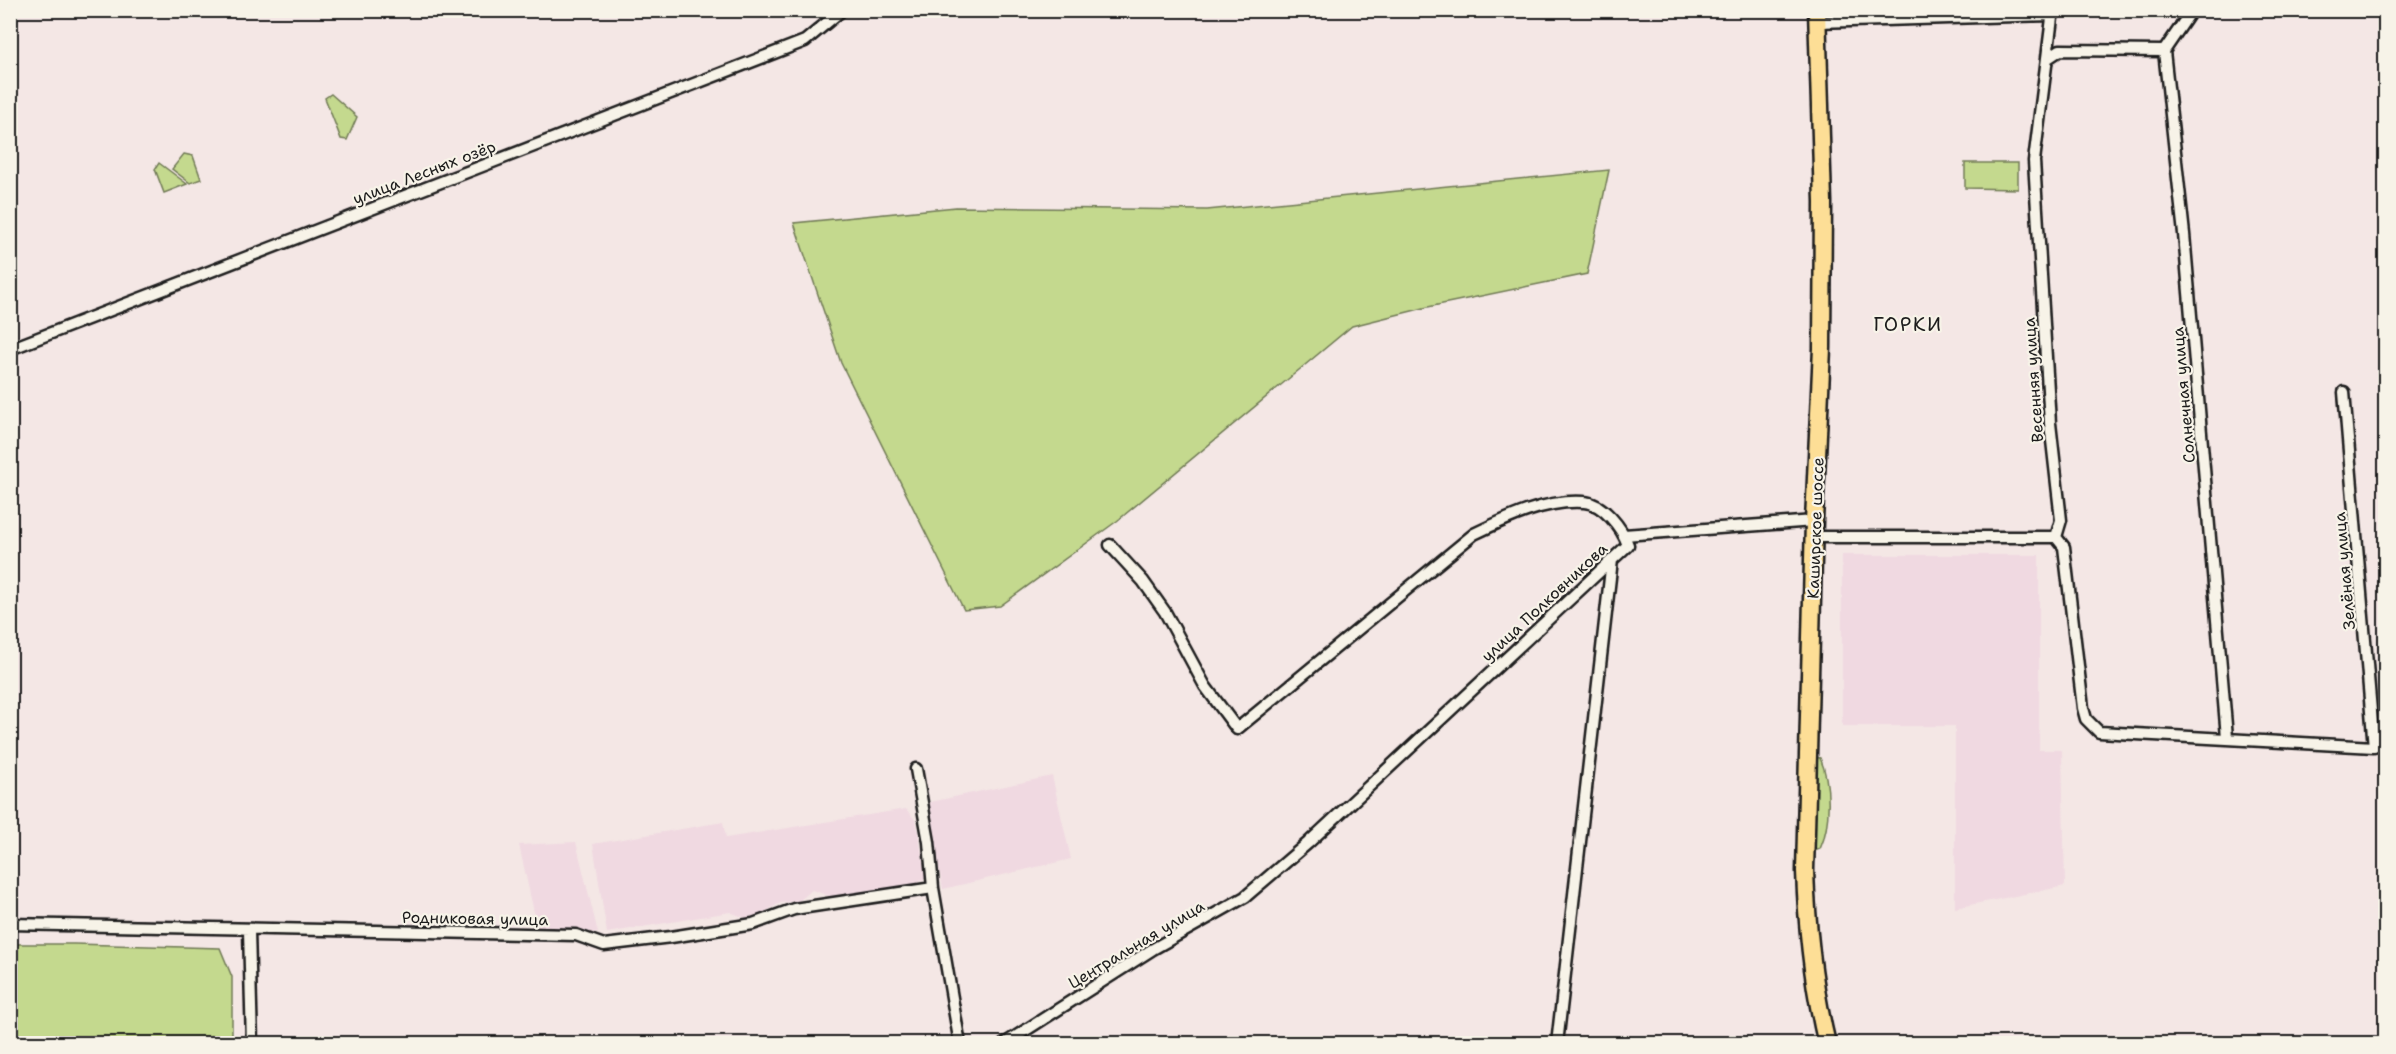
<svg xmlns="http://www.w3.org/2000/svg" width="2396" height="1054" viewBox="0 0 2396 1054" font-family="'Shantell Sans',sans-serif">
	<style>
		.built { fill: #f0d9e1 }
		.green { fill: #c4d98e; stroke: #707a55; stroke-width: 1.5 }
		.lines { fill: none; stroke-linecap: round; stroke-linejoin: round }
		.minor-casing { stroke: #1c1c1c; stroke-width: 15 }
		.primary-casing { stroke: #1c1c1c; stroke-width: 21 }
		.minor { stroke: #f7f3e8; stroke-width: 10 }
		.primary { stroke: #fdde96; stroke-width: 16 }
		.labels { text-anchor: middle; stroke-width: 4.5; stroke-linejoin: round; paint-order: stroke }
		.street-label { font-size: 16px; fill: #1c1c1c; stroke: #f7f3e8 }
		.quarter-label { font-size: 20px; letter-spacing: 1.5px; fill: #1c1c1c; stroke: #f7f3e8 }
	</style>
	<rect width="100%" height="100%" fill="#f4e7e5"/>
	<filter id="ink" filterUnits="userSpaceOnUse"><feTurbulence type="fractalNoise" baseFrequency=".0167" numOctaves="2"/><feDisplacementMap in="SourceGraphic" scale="12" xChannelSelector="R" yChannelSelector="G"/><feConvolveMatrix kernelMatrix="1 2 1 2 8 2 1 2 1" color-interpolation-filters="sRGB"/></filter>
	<g filter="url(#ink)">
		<path class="built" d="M1842,555H2039V750H2062L2065,886L1955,908V726H1842Z
			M1052,776L1071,859L943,889L926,803Z
			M906,809L916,821L926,877L918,883L832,897L812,890L799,901L780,903L751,920L730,912L607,933L593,844L723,822L726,838Z
			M576,842L598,933L538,930L519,845Z"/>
		<path class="green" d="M331,94L357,117L347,140L341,139L325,98Z
			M184,154L193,156L201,179L190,183L172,169Z
			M159,163L187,184L164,193L155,169Z
			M1965,163H2018V189L1965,188Z
			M1609,170L1587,274L1428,307L1352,326L1117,521L1000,606L964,610L841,363L794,223L956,207L1207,210Z
			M1815,757L1820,758C1831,782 1831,825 1820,849L1812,852Z
			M11,944H74L220,948L232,977V1043H11Z"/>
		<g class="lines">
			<g class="minor-casing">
				<path id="minor" d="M2053,10L2034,161L2050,423L2061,520L2056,537
					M1818,22L2053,15
					M2164,51L2184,234L2227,737
					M2048,58L2060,50L2164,51L2192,10
					M10,349L805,41L842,10
					M1624,535L1814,521
					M1814,537H2056
					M2056,537L2064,547L2083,708L2086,719L2099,732L2374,747L2344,392
					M916,769L929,842L933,888L960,1044
					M10,924L576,935L604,945L671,937L753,924L794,909L933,888
					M249,930L252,1044
					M1004,1044L1153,949L1245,897L1308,843L1628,545C1622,528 1603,503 1584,502C1546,499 1507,518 1474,534L1237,729L1205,686L1165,612L1143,581L1110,545
					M1557,1044L1612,560"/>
			</g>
			<g class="primary-casing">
				<path id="primary" d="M1817,10L1823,202L1822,348L1814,521L1805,871C1807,930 1813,986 1827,1044"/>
			</g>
			<use href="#minor" class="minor"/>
			<use href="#primary" class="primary"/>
		</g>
	</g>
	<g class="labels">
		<g class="street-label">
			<text transform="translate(424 172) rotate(-21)" y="6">улица Лесных озёр</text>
			<text transform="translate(2033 380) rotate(-94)" y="6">Весенняя улица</text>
			<text transform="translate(2183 395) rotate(-95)" y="6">Солнечная улица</text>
			<text transform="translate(1815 528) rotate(-88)" y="6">Каширское шоссе</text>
			<text transform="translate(2344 571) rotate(-95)" y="6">Зелёная улица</text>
			<text transform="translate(1544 602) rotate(-43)" y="6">улица Полковникова</text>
			<text transform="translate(475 918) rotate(1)" y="6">Родниковая улица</text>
			<text transform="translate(1136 944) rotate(-31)" y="6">Центральная улица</text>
		</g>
		<g class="quarter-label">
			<text x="1908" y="331">ГОРКИ</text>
		</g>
	</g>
	<rect width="2396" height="1054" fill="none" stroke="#f7f3e8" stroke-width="36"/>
	<rect x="18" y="18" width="2360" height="1018" fill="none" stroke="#1c1c1c" stroke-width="2" filter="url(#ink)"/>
</svg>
